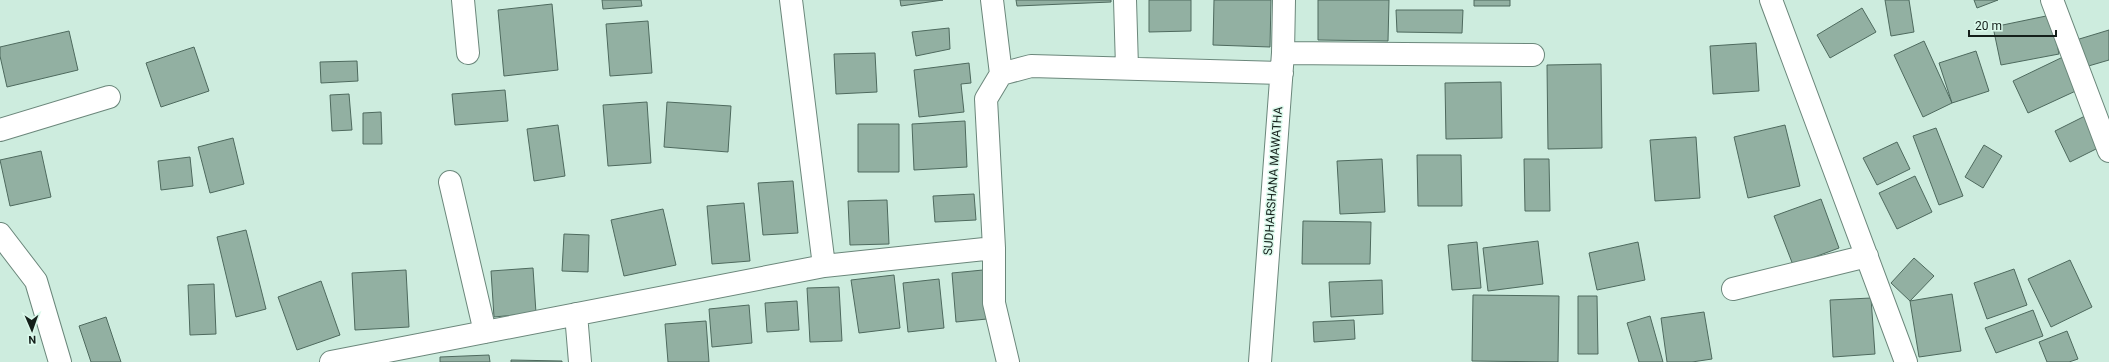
<svg xmlns="http://www.w3.org/2000/svg" width="2109" height="362" viewBox="0 0 2109 362" font-family="Roboto,sans-serif">
	<style>
		.building { fill: #92b0a2; stroke: #4e6a5e }
		.lines { fill: none; stroke-linecap: round; stroke-linejoin: round }
		.minor-casing { stroke: #6b877b; stroke-width: 24 }
		.minor { stroke: #fff; stroke-width: 22 }
		.labels { text-anchor: middle; stroke-width: 3; stroke-linejoin: round; paint-order: stroke }
		.street-label { font-size: 12px; fill: #141f1a; stroke: #daf9eb }
	</style>
	<rect width="100%" height="100%" fill="#cdecde"/>
	<path class="building" d="M602,0H641L642,6L603,9Z
		M900,0H943L901,6Z
		M1016,0H1111V2L1017,6Z
		M1149,0H1191V31L1149,32Z
		M1214,0H1271L1270,47L1213,45Z
		M1318,0H1389L1388,41L1318,40Z
		M1474,0H1510V6H1474Z
		M1885,0H1909L1914,32L1891,36Z
		M1974,0H1998L1977,8Z
		M552,4L558,70L504,76L498,10Z
		M1862,8L1876,32L1830,58L1817,35Z
		M1396,10H1463L1462,33L1397,32Z
		M2051,15L2059,54L2001,65L1993,27Z
		M648,21L652,73L610,76L606,24Z
		M949,28L950,49L916,56L912,32Z
		M2109,30V60L2085,67L2076,40Z
		M69,31L78,70L7,87L0,56V47Z
		M1924,41L1952,103L1923,117L1894,55Z
		M1756,43L1759,91L1713,94L1710,46Z
		M194,47L209,91L161,107L146,63Z
		M1976,51L1989,91L1952,103L1939,63Z
		M875,53L877,92L836,94L834,54Z
		M2065,56L2080,89L2028,113L2013,81Z
		M357,61L358,81L321,83L320,62Z
		M969,63L971,83L961,84L964,112L919,117L914,70Z
		M1601,64L1602,148L1548,149L1547,65Z
		M1501,82L1502,138L1446,139L1445,83Z
		M505,90L508,121L455,125L452,94Z
		M349,94L352,130L332,131L330,95Z
		M647,102L651,163L608,166L603,105Z
		M667,102L731,106L728,152L664,147Z
		M381,112L382,144H363V113Z
		M2089,114L2104,145L2070,162L2055,131Z
		M965,121L967,167L914,170L912,124Z
		M858,124H899V172H858Z
		M558,125L565,176L534,181L527,129Z
		M1785,125L1800,186L1748,198L1734,137Z
		M1936,128L1963,196L1939,205L1913,136Z
		M1696,137L1700,198L1655,201L1650,140Z
		M233,138L244,184L210,193L198,147Z
		M1897,142L1910,169L1877,185L1863,158Z
		M1984,145L2002,156L1983,188L1965,177Z
		M41,151L51,197L10,206L0,160Z
		M1417,155H1461L1462,206H1418Z
		M190,157L193,186L161,190L158,161Z
		M1382,159L1385,212L1340,214L1337,161Z
		M1524,159H1549L1550,211H1525Z
		M1915,176L1932,212L1897,229L1879,193Z
		M793,181L798,233L763,235L758,183Z
		M974,194L976,220L935,222L933,196Z
		M1821,199L1839,248L1793,265L1774,216Z
		M887,200L889,244L850,245L848,201Z
		M744,203L750,261L712,264L707,206Z
		M663,209L676,265L624,276L611,220Z
		M1303,221L1371,222L1370,264H1302Z
		M246,230L266,309L236,317L217,237Z
		M564,234L589,235L588,272L562,271Z
		M1538,241L1543,284L1488,291L1483,248Z
		M1477,242L1481,288L1452,290L1448,245Z
		M1638,242L1645,280L1597,290L1589,253Z
		M1914,258L1934,276L1910,301L1891,283Z
		M2070,260L2092,307L2051,327L2028,279Z
		M533,268L536,313L494,317L491,271Z
		M2014,269L2027,305L1987,319L1974,283Z
		M406,270L409,327L355,330L352,273Z
		M983,270L987,319L956,322L952,273Z
		M894,275L900,328L859,333L851,280Z
		M939,279L944,328L908,332L903,283Z
		M1382,280L1383,314L1331,317L1329,282Z
		M321,281L340,335L297,350L278,297Z
		M214,284L216,334L190,335L188,285Z
		M839,287L842,341L810,342L807,288Z
		M1952,294L1961,351L1919,357L1910,301Z
		M1473,295L1559,296L1558,362L1472,361Z
		M1578,296H1597L1598,354H1578Z
		M1871,298L1875,354L1833,357L1830,300Z
		M797,301L799,330L767,332L765,303Z
		M749,305L752,343L712,347L709,309Z
		M2033,310L2043,336L1996,353L1985,328Z
		M1704,312L1712,359L1692,362H1667L1661,318Z
		M1650,316L1663,362H1639L1627,323Z
		M106,317L121,362H91L79,326Z
		M1354,320L1355,339L1314,342L1313,322Z
		M706,321L709,362H668L665,324Z
		M2067,331L2078,359L2069,362H2047L2039,342Z
		M489,355L490,362H440V357Z
		M511,360L562,361V362H511Z"/>
	<g class="lines">
		<g class="minor-casing">
			<path id="minor" d="M463,0L468,53
				M791,0L824,266
				M992,0L1001,74L986,99L994,248V303L1008,362
				M1125,0L1127,67
				M1771,0L1906,362
				M2052,0L2109,151
				M1283,53L1533,55
				M1001,74L1031,66L1282,73
				M0,130L109,97
				M450,182L485,332
				M0,234L36,281L60,362
				M1733,289L1867,256
				M576,314L580,362
				M331,362L824,266L994,248
				M1260,362L1283,53L1284,0"/>
		</g>
		<use href="#minor" class="minor"/>
	</g>
	<g class="labels">
		<g class="street-label">
			<text transform="translate(1273 181) rotate(-86)" y="4">SUDHARSHANA MAWATHA</text>
		</g>
	</g>
	<g transform="translate(32 330) rotate(178)" stroke="#daf9eb" stroke-width="3" paint-order="stroke">
	<path d="M0-3L7 15L0 10L-7 15Z" fill="#141f1a"/>
	<text y="-6" font-size="11" font-weight="bold" text-anchor="middle" fill="#141f1a">N</text>
	</g>
	<path d="M1969 30v6h87v-6" fill="none" stroke="#141f1a" stroke-width="2"/>
	<text x="1975" y="30" font-size="12" fill="#141f1a" stroke="#daf9eb" stroke-width="3" paint-order="stroke">20 m</text>
</svg>
